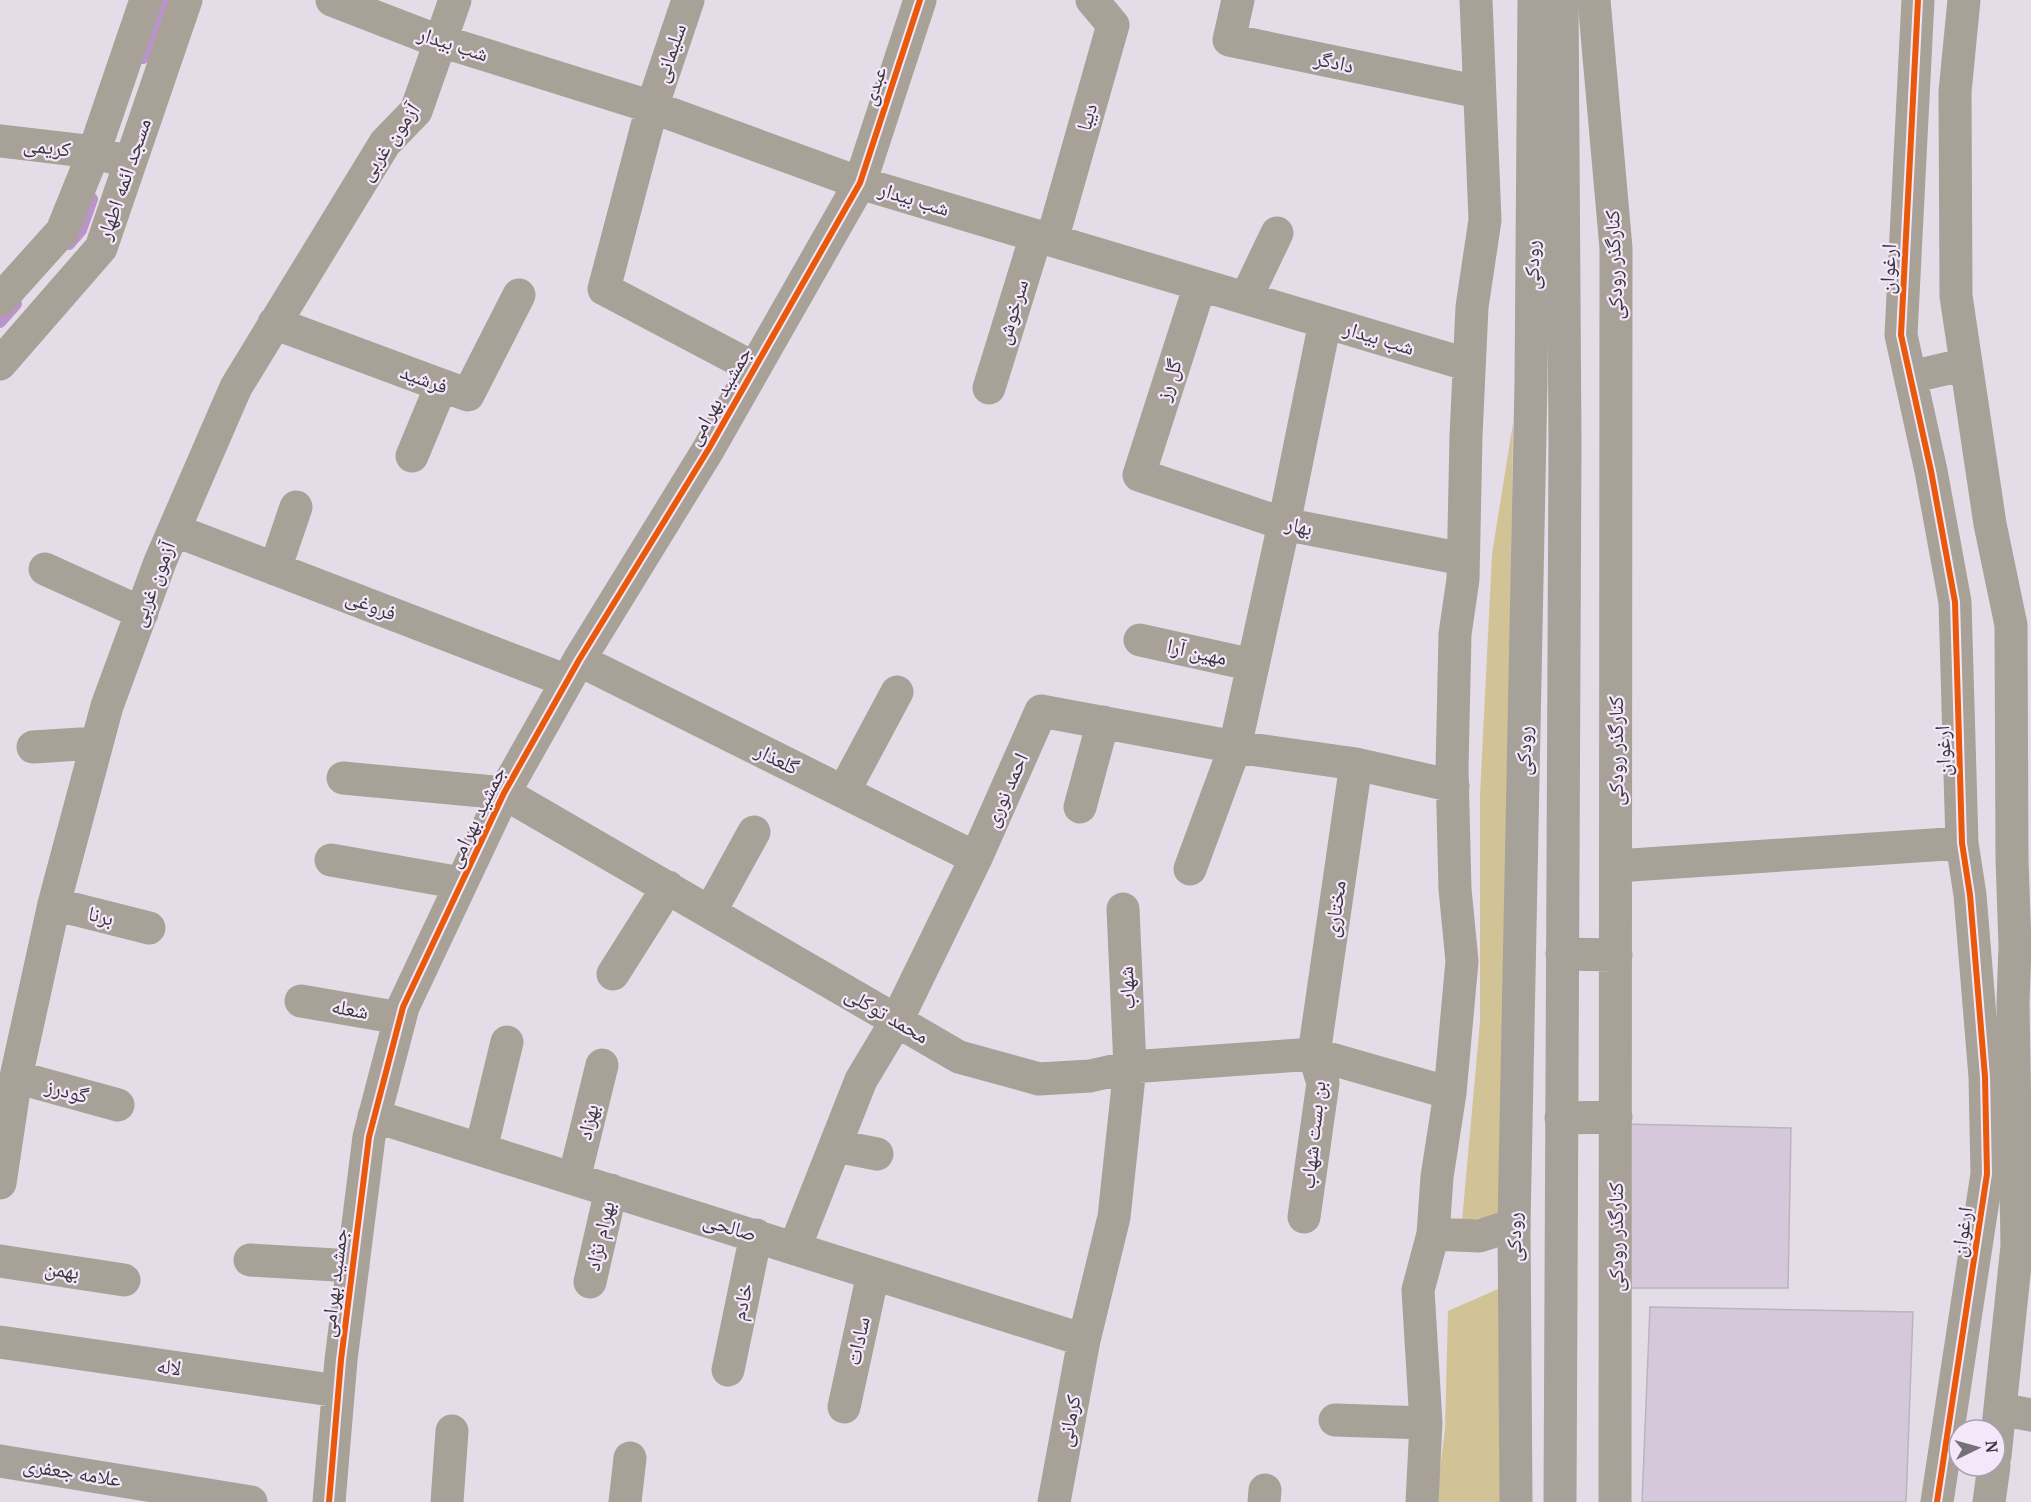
<svg xmlns="http://www.w3.org/2000/svg" width="2031" height="1502" viewBox="0 0 2031 1502" font-family="'PT Serif','Noto Naskh Arabic',serif">
	<style>
		.green { fill: #d1c396 }
		.lines { fill: none; stroke-linecap: round; stroke-linejoin: round }
		.stream { stroke: #ba94c9; stroke-width: 12 }
		.building { fill: #d5c8db; stroke: #bab4bc; stroke-width: 1.5 }
		.minor { stroke: #a7a198; stroke-width: 33 }
		.secondary { stroke: #a6a199; stroke-width: 33 }
		.cycleway-casing { stroke: #f3e7f9; stroke-width: 10 }
		.cycleway { stroke: #e8590c; stroke-width: 6 }
		.labels { text-anchor: middle; stroke-width: 4.5; stroke-linejoin: round; paint-order: stroke }
		.street-label { font-size: 21px; fill: #3b363d; stroke: #f3e7f9 }
	</style>
	<rect width="100%" height="100%" fill="#e4dde7"/>
	<path class="green" d="M1513,423L1503,1215L1462,1221L1480,1022V795L1492,554Z
		M1498,1289L1502,1502H1436L1445,1429L1448,1311Z"/>
	<g class="lines">
		<path class="stream" d="M143,58L164,0
			M69,244L81,230L92,199
			M0,322L16,304"/>
	</g>
	<path class="building" d="M1626,1124L1791,1128L1788,1288H1625Z
		M1650,1307L1913,1312L1906,1502H1642Z"/>
	<g class="lines">
		<path class="minor" d="M332,0L425,36L652,107L860,183L1469,365
			M688,0L652,107L604,289L754,368
			M1238,0L1229,40L1479,92
			M1594,0L1616,248L1615,1502
			M1918,0L1901,335L1931,471L1955,602L1962,843L1970,895L1985,1077L1987,1174L1937,1502
			M1964,0L1955,92L1956,296L1990,524L2011,625L2012,859L2015,946L2013,1003L2017,1246L1995,1456
			M0,141L94,152L114,158
			M1052,240L1113,25L1092,0
			M1200,285L1139,475L1284,524L1463,559
			M1246,298L1277,233
			M0,300L62,231L94,152L146,0
			M274,323L468,395L519,295
			M0,364L101,248L186,0
			M1911,377L1966,364
			M989,388L1036,236
			M412,456L441,386
			M174,530L567,681
			M45,569L142,613
			M275,569L296,507
			M1140,640L1253,665
			M579,660L976,858
			M33,747L96,743
			M343,778L504,793L959,1057L1039,1079L1090,1076L1130,1067L1314,1054L1450,1093
			M844,791L897,692
			M1080,807L1103,722
			M331,860L461,883
			M1616,866L1962,843
			M1190,869L1235,747L1284,524L1325,322
			M54,904L149,928
			M710,912L754,832
			M1562,954L1616,955
			M613,974L668,887
			M301,1001L400,1018
			M16,1077L118,1105
			M374,1116L1084,1340
			M1561,1118L1616,1117
			M836,1146L877,1154
			M481,1149L507,1042
			M574,1179L602,1065
			M0,1183L16,1077L54,904L107,706L160,562L236,387L385,143L416,111L455,0
			M1304,1217L1323,1083L1314,1054L1356,764
			M1433,1234L1479,1236L1514,1225
			M795,1247L861,1080L897,1020L976,858L1041,711L1235,747L1356,764L1453,786
			M250,1260L353,1266
			M0,1261L124,1280
			M590,1282L611,1190
			M0,1342L338,1391
			M728,1370L756,1235
			M844,1407L873,1274
			M2001,1409L2031,1415
			M1335,1420L1426,1423
			M329,1502L341,1360L369,1137L403,1007L504,793L579,660L708,450L860,183L920,0
			M447,1502L452,1431
			M625,1502L630,1458
			M1054,1502L1084,1340L1114,1217L1130,1067L1123,909
			M1264,1502L1265,1490
			M1422,1502L1426,1423L1418,1290L1433,1234L1437,1177L1450,1093L1462,961L1455,889L1452,769L1455,634L1463,579L1466,436L1472,307L1485,220L1476,0
			M1989,1502L1994,1466"/>
		<path class="secondary" d="M0,1461L251,1502
			M1516,1502L1514,1225L1531,382L1534,0
			M1560,1502L1565,444L1562,0"/>
		<g class="cycleway-casing">
			<path id="cycleway" d="M1918,0L1901,335L1931,471L1955,602L1962,843L1970,895L1985,1077L1987,1174L1937,1502
				M329,1502L341,1360L369,1137L403,1007L504,793L579,660L708,450L860,183L920,0"/>
		</g>
		<use href="#cycleway" class="cycleway"/>
	</g>
	<g class="labels">
		<g class="street-label">
			<text transform="translate(453 44) rotate(18)" y="7">شب بیدار</text>
			<text transform="translate(670 53) rotate(-71)" y="7">سلیمانی</text>
			<text transform="translate(1334 62) rotate(12)" y="7">دادگر</text>
			<text transform="translate(874 86) rotate(-72)" y="7">عبدی</text>
			<text transform="translate(1087 117) rotate(-74)" y="7">دیبا</text>
			<text transform="translate(389 142) rotate(-55)" y="7">آزمون غربی</text>
			<text transform="translate(47 147) rotate(7)" y="7">کریمی</text>
			<text transform="translate(124 179) rotate(-71)" y="7">مسجد ائمه اطهار</text>
			<text transform="translate(914 199) rotate(17)" y="7">شب بیدار</text>
			<text transform="translate(1532 265) rotate(-90)" y="7">رودکی</text>
			<text transform="translate(1614 265) rotate(-92)" y="7">کنارگذر رودکی</text>
			<text transform="translate(1888 269) rotate(-87)" y="7">ارغوان</text>
			<text transform="translate(1012 312) rotate(-73)" y="7">سرخوش</text>
			<text transform="translate(1379 338) rotate(17)" y="7">شب بیدار</text>
			<text transform="translate(424 379) rotate(20)" y="7">فرشید</text>
			<text transform="translate(1169 380) rotate(-72)" y="7">گل رز</text>
			<text transform="translate(719 396) rotate(-60)" y="7">جمشید بهرامی</text>
			<text transform="translate(1299 526) rotate(13)" y="7">بهار</text>
			<text transform="translate(153 584) rotate(-69)" y="7">آزمون غربی</text>
			<text transform="translate(371 605) rotate(21)" y="7">فروغی</text>
			<text transform="translate(1197 652) rotate(12)" y="7">مهین آرا</text>
			<text transform="translate(1524 751) rotate(-89)" y="7">رودکی</text>
			<text transform="translate(1616 751) rotate(-90)" y="7">کنارگذر رودکی</text>
			<text transform="translate(1943 751) rotate(-92)" y="7">ارغوان</text>
			<text transform="translate(777 759) rotate(26)" y="7">گلعذار</text>
			<text transform="translate(1006 790) rotate(-66)" y="7">احمد نوری</text>
			<text transform="translate(476 817) rotate(-64)" y="7">جمشید بهرامی</text>
			<text transform="translate(1335 909) rotate(-82)" y="7">مختاری</text>
			<text transform="translate(101 916) rotate(14)" y="7">برنا</text>
			<text transform="translate(1127 988) rotate(-93)" y="7">شهاب</text>
			<text transform="translate(350 1009) rotate(10)" y="7">شعله</text>
			<text transform="translate(887 1015) rotate(30)" y="7">محمد توکلی</text>
			<text transform="translate(67 1091) rotate(15)" y="7">گودرز</text>
			<text transform="translate(588 1122) rotate(-77)" y="7">بهزاد</text>
			<text transform="translate(1313 1135) rotate(-84)" y="7">بن بست شهاب</text>
			<text transform="translate(730 1227) rotate(17)" y="7">صالحی</text>
			<text transform="translate(1962 1232) rotate(-81)" y="7">ارغوان</text>
			<text transform="translate(600 1236) rotate(-77)" y="7">بهرام نژاد</text>
			<text transform="translate(1514 1237) rotate(-90)" y="7">رودکی</text>
			<text transform="translate(1616 1237) rotate(-90)" y="7">کنارگذر رودکی</text>
			<text transform="translate(62 1270) rotate(8)" y="7">بهمن</text>
			<text transform="translate(334 1283) rotate(-83)" y="7">جمشید بهرامی</text>
			<text transform="translate(742 1302) rotate(-78)" y="7">خادم</text>
			<text transform="translate(858 1341) rotate(-78)" y="7">سادات</text>
			<text transform="translate(169 1367) rotate(8)" y="7">لاله</text>
			<text transform="translate(1069 1421) rotate(-79)" y="7">کرمانی</text>
			<text transform="translate(72 1472) rotate(9)" y="7">علامه جعفری</text>
		</g>
	</g>
	<g transform="translate(1977 1448) rotate(85)"><circle r="28" fill="#f3e7f9" stroke="#a9a0ae" stroke-width="1.5"/>
	<path d="M0-4.5L10 22L0 15L-10 22Z" fill="#767078"/>
	<text y="-9" font-size="16" font-weight="bold" text-anchor="middle" fill="#3b363d">N</text>
	</g>
</svg>
